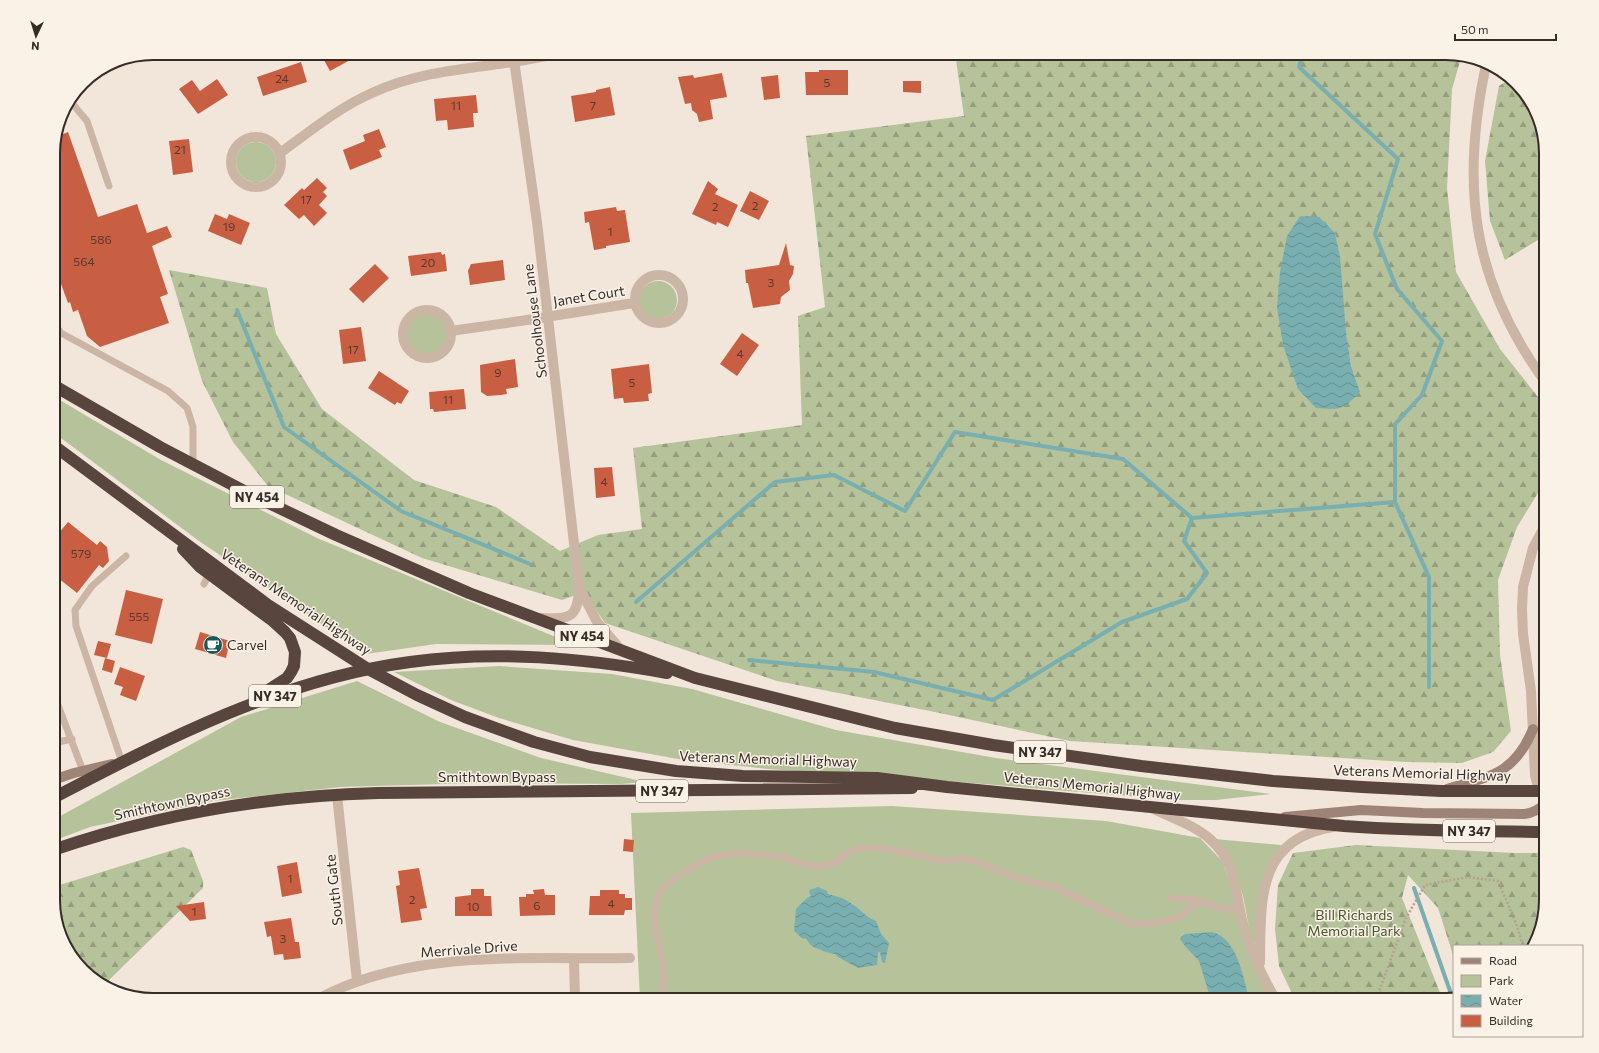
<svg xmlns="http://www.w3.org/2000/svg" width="1599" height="1053" viewBox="0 0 1599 1053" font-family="Commissioner,sans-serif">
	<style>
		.green { fill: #b5c29a }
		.forest { fill: url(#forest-firs); fill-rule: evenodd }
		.water { fill: url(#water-waves) }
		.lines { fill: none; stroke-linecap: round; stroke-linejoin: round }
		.stream { stroke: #79afb0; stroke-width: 4 }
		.building { fill: #c95f42 }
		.path { stroke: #b6a090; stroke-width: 2.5; stroke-dasharray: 2 2; stroke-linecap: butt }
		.lane { stroke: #cbb6a6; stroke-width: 7 }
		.street { stroke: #cbb6a6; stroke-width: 10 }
		.secondary { stroke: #9e8477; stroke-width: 10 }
		.highway { stroke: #58453e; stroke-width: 12 }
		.labels { text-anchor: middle; stroke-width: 3; stroke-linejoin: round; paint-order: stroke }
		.number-label { font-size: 12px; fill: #5b392e }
		.shield { fill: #faf1e7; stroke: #716761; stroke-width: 1 }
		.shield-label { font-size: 13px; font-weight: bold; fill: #362c27 }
		.street-label { font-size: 14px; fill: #362c27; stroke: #faf1e7 }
		.poi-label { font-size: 14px; fill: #362c27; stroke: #faf1e7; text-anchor: start }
		.park-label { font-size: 14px; fill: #47552a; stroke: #faf1e7 }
		.rim { fill: none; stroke: #362c27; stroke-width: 2 }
	</style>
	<defs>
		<pattern id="forest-firs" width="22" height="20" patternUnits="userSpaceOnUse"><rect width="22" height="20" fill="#b5c29a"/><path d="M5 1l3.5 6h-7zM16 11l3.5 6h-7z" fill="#949e7e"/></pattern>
		<pattern id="water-waves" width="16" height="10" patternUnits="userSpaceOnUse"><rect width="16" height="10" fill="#79afb0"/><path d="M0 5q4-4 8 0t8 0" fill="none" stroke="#648f8f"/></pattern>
	</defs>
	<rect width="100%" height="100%" fill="#f2e6da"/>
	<path class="green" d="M236 162a20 20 0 1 1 40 0a20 20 0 1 1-40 0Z
		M639 300a19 19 0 1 1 38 0a19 19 0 1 1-38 0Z
		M407 334a20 20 0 1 1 40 0a20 20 0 1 1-40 0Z
		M53,396L161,460L317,538L575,645L436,644L366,654L199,541L53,432Z
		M499,666L612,674L692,689L836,730L996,758L1271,794L1216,800H1177L972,783L768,769L678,759L573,740L499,718L451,700L394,672Z
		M357,681L440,722L541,758L645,782L621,784L480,783L340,787L213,801L90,827L53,841V820L241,717Z
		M892,806L1106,821L1200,838L1222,861L1276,1000H640L631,813Z
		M1215,839L1281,845L1270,865L1256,945L1251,938L1243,896L1232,863Z"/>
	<path class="forest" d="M955,53H1446L1461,58L1452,89L1447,188L1456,272L1500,349L1546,407V480L1517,527L1498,580L1500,655L1511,731L1493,752L1462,763L1406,762L1070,741L930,711L777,681L605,623L584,592L562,600L422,558L268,486L233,442L202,381L169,270L267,288L276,334L322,409L414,480L496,507L560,551L598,535L642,529L633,448L802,425L798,316L825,307L806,136L964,116ZM1300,216L1335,233C1343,277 1342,322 1351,365C1353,374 1357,383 1360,392Z
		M1510,79L1533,103L1546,153V235L1505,260L1490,221L1485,161L1499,86Z
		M1356,845L1515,853H1546V900L1532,946H1454V958L1438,908L1408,875L1402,898L1443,1000H1295L1279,966L1275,929L1278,885L1293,853Z
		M183,847L191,850L203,881V888L104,985L98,983L67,950L53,906V887Z"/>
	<path class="water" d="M1300,216L1319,217L1335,233L1340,257L1346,332L1351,366L1360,392C1343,410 1340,410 1316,408L1298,389L1283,345L1277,307L1280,272L1287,236Z
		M818,887L827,891L828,894C838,897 843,897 852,904C860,909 867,918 876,921L881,934L889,943L885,963L882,962L880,952L878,953L877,965L858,968L838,957L835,954C830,954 817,949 812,946C809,944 808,940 805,938L803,939L794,931L796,909L807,898L811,896L809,892L810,890Z
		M1212,932C1237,938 1244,978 1249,1000H1211L1199,961L1185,946L1180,939L1181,937L1186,934Z"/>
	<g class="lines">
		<path class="stream" d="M1303,53L1299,67L1398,159L1375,234L1397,289L1442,341L1422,395L1395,424V502L1429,577V687
			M237,310L284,427L401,511L530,564
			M636,602L775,482L834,475L905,511L955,432L1123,459L1192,518L1395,502
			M749,660L874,672L993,700L1122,622L1187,599L1207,573L1184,541L1192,518
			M1414,888L1450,991L1454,996"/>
	</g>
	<path class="building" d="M320,53H363L330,71Z
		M301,62L307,82L263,96L257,77Z
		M819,70H848V95H806L805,72H819Z
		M722,73L727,97L710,100L713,119L699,122L697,114L692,110L691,103L685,104L678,77L693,75L694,78Z
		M778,75L780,98L764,100L761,77Z
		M217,79L228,95L198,114L179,89L192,80L200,91Z
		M903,81H921V93L903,92Z
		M610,87L615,115L575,122L571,96L596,92V90Z
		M476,95L478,113H473L474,127L448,130L447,120L436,121L434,99Z
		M379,129L386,147L379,150L382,157L350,170L343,150L365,141L363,135Z
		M68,132L98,217L137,204L147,233L167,226L172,237L152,246L168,294L160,297L169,323L100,347L87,336L78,310L73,312L70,302L68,303L53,262V147L56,137Z
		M189,139L193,172L173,175L169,141Z
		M317,178L327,188L323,192L327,196L319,205L327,213L314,226L304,215L299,219L284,205L302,188L304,190Z
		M708,181L718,189L715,194L738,205L728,227L717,222L716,225L692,214Z
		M750,191L769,201L759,220L740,211Z
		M616,207L617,211L625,210L630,242L606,246V248L594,250L589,222L585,223L584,212Z
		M215,214L227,219L229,214L250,223L241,245L208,231Z
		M786,243L790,265L794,266L793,274L789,281L790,290L781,297L780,304L753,308L748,283H746L745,270L779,265Z
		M441,252L442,255L445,254L447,271L411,276L408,256Z
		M503,260L505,280L470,285L468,271L471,264Z
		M375,264L389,278L363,303L349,289Z
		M361,327L366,361L343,364L339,330Z
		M742,333L759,345L737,376L720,364Z
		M515,359L518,387L506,389L507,394L501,395L487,396L481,392L480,365Z
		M649,364L652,393L648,394L649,401L624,403L623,398L614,399L611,369Z
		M379,371L409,391L401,404L397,402L395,405L368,388Z
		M464,389L466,409L434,412L433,409H430L429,392Z
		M612,467L615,496L596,498L594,468Z
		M68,522L97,545L100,541L107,547L109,561L103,568L99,565L77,593L53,574V540Z
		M126,590L163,599L152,644L115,635Z
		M200,632L230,641L226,658L195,649Z
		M98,641L111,644L107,658L94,655Z
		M105,658L115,661L112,673L102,670Z
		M120,667L145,676L136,701L120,695L123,687L114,684Z
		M624,839L634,840L633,852L623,851Z
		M297,862L302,893L282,897L277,866Z
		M419,868L427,908L420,909L422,920L401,923L396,886L400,885L398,871Z
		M471,889H484V896H491L492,916H455V897L471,895Z
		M544,889L545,895H555V915L520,916L519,897H526V894H534L533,890Z
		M600,890H619V894H625V898H632V910H625L624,915H589L590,896H600Z
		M204,902L206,919L190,921L176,906Z
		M291,918L295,942H299L301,958L284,960L283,954L274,955L271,936L267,937L264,922Z"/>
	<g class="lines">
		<path class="path" d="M1373,1000L1377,997L1406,918L1425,885L1468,877L1498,881L1516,923L1523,946"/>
		<path class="lane" d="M71,102L87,121L109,186
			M53,322L61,333L168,391L187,408L193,427V464
			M204,584L209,574
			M53,692L83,771
			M53,743L72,739
			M122,762L76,626L75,610L92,586L126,556
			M1170,898L1188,899L1229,910L1240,908
			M658,1000L664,984L663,968L654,914L658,894L673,880L693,867L713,857L737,853L768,855L785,858L803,864L819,867L834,864L849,852L862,848H884L944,861L965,858L983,864L1014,877L1057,888L1132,924L1156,923L1178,918L1200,901"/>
		<path class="street" d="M513,53L537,222L579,587C578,619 570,619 540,618
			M1486,65C1460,186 1472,282 1546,383
			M231 162a25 25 0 1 1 50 0a25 25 0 1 1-50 0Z
			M280,153C309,132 338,108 372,93C418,72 464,69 514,62C530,59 546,56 562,53
			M635 299a24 24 0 1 1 48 0a24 24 0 1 1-48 0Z
			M403 334a24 24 0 1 1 48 0a24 24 0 1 1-48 0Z
			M451,331L527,320L634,303
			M580,589L597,622L622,651
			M1539,791L1535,775L1531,691L1523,634L1522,610L1523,587L1533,548L1546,524
			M337,795L357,981
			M1154,809C1172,818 1196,826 1211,840C1239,865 1234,897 1245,930C1252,953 1264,980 1276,1000
			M574,959L575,1000
			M1260,963C1261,901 1256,839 1333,827
			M316,1000C409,948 527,960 630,958"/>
		<path class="secondary" d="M53,780L74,773L112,764
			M1447,789C1490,776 1514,775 1533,729
			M1285,817L1361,810L1423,813L1524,814C1533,813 1540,809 1546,803"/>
		<path class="highway" d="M53,385L160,447L250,494L336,535L469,593L695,678L895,728L993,745L1141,766L1273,781L1362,787L1441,791H1546
			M53,445L268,605L368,669L417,695L465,717L534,742L590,757L676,771L743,776L877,778L947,787L1344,826C1412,831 1479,831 1546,832
			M183,549L200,567L273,621L285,632L290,638L295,652L294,666L291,672L287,678L259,696
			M53,798C166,739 282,679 410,662C496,650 582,658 667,673
			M53,850C158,814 266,796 378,793L912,788"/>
	</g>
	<defs>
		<g id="cafe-disc" transform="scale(1)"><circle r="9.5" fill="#1c5759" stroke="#faf1e7"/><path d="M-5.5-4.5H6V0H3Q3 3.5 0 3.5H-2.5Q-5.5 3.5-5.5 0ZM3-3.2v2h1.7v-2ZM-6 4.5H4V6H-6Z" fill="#fff"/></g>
	</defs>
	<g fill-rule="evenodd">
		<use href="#cafe-disc" x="213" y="645"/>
	</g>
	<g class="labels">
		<g class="number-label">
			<text x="282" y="83">24</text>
			<text x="827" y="87">5</text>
			<text x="456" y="110">11</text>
			<text x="593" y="110">7</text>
			<text x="180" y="154">21</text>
			<text x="306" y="204">17</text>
			<text x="755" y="210">2</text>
			<text x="715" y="211">2</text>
			<text x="229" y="231">19</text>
			<text x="610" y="236">1</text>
			<text x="101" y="244">586</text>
			<text x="84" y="266">564</text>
			<text x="428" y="267">20</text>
			<text x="771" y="287">3</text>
			<text x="353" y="354">17</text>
			<text x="740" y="358">4</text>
			<text x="498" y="377">9</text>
			<text x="632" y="387">5</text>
			<text x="448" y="404">11</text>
			<text x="604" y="486">4</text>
			<text x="81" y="558">579</text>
			<text x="139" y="621">555</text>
			<text x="290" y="883">1</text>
			<text x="412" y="904">2</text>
			<text x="611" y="908">4</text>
			<text x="537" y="910">6</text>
			<text x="473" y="911">10</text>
			<text x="194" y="916">1</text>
			<text x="283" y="943">3</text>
		</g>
		<g class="shield">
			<rect x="230" y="486" width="54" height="22" rx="3"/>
			<rect x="555" y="625" width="54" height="22" rx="3"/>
			<rect x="249" y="685" width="52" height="22" rx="3"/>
			<rect x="1014" y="741" width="52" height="22" rx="3"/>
			<rect x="636" y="780" width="52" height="22" rx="3"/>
			<rect x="1443" y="820" width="52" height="22" rx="3"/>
		</g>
		<g class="shield-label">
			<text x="257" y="502">NY 454</text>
			<text x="582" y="641">NY 454</text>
			<text x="275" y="701">NY 347</text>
			<text x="1040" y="757">NY 347</text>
			<text x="662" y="796">NY 347</text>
			<text x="1469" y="836">NY 347</text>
		</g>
		<g class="street-label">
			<text transform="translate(589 296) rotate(-9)" y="5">Janet Court</text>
			<text transform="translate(535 321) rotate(-97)" y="5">Schoolhouse Lane</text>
			<text transform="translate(296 602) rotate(34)" y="5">Veterans Memorial Highway</text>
			<text transform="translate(768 759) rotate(2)" y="5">Veterans Memorial Highway</text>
			<text transform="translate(1422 773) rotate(2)" y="5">Veterans Memorial Highway</text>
			<text x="497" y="782">Smithtown Bypass</text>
			<text transform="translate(1092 786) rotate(6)" y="5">Veterans Memorial Highway</text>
			<text transform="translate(172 803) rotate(-12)" y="5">Smithtown Bypass</text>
			<text transform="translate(334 890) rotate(-96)" y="5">South Gate</text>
			<text transform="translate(469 949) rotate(-4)" y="5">Merrivale Drive</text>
		</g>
		<g class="poi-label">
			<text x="227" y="650">Carvel</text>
		</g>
		<g class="park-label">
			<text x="1354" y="920">Bill Richards<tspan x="1354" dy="16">Memorial Park</tspan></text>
		</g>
	</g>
	<path d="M0 0H1599V1053H0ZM153 60H1446A93 93 0 0 1 1539 153V900A93 93 0 0 1 1446 993H153A93 93 0 0 1 60 900V153A93 93 0 0 1 153 60Z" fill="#faf1e7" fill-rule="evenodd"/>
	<path class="rim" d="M153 60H1446A93 93 0 0 1 1539 153V900A93 93 0 0 1 1446 993H153A93 93 0 0 1 60 900V153A93 93 0 0 1 153 60Z"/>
	<rect x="1453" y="945" width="130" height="92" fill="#faf1e7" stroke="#aca29a"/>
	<rect x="1461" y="958" width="20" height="6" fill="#9e8477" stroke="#aca29a"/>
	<text x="1489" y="965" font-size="12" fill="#362c27">Road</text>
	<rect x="1461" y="975" width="20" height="12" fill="#b5c29a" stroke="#aca29a"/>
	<text x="1489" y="985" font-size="12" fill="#362c27">Park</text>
	<rect x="1461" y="995" width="20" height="12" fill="url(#water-waves)" stroke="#aca29a"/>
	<text x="1489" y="1005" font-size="12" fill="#362c27">Water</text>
	<rect x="1461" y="1015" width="20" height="12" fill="#c95f42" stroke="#aca29a"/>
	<text x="1489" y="1025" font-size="12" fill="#362c27">Building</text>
	<g transform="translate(36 36) rotate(184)" stroke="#faf1e7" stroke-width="3" paint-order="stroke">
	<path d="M0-3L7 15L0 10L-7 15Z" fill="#362c27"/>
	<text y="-6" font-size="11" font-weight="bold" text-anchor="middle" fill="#362c27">N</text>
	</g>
	<path d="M1455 34v6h101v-6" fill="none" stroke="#362c27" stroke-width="2"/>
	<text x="1461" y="34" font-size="12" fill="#362c27" stroke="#faf1e7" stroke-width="3" paint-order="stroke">50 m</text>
</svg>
